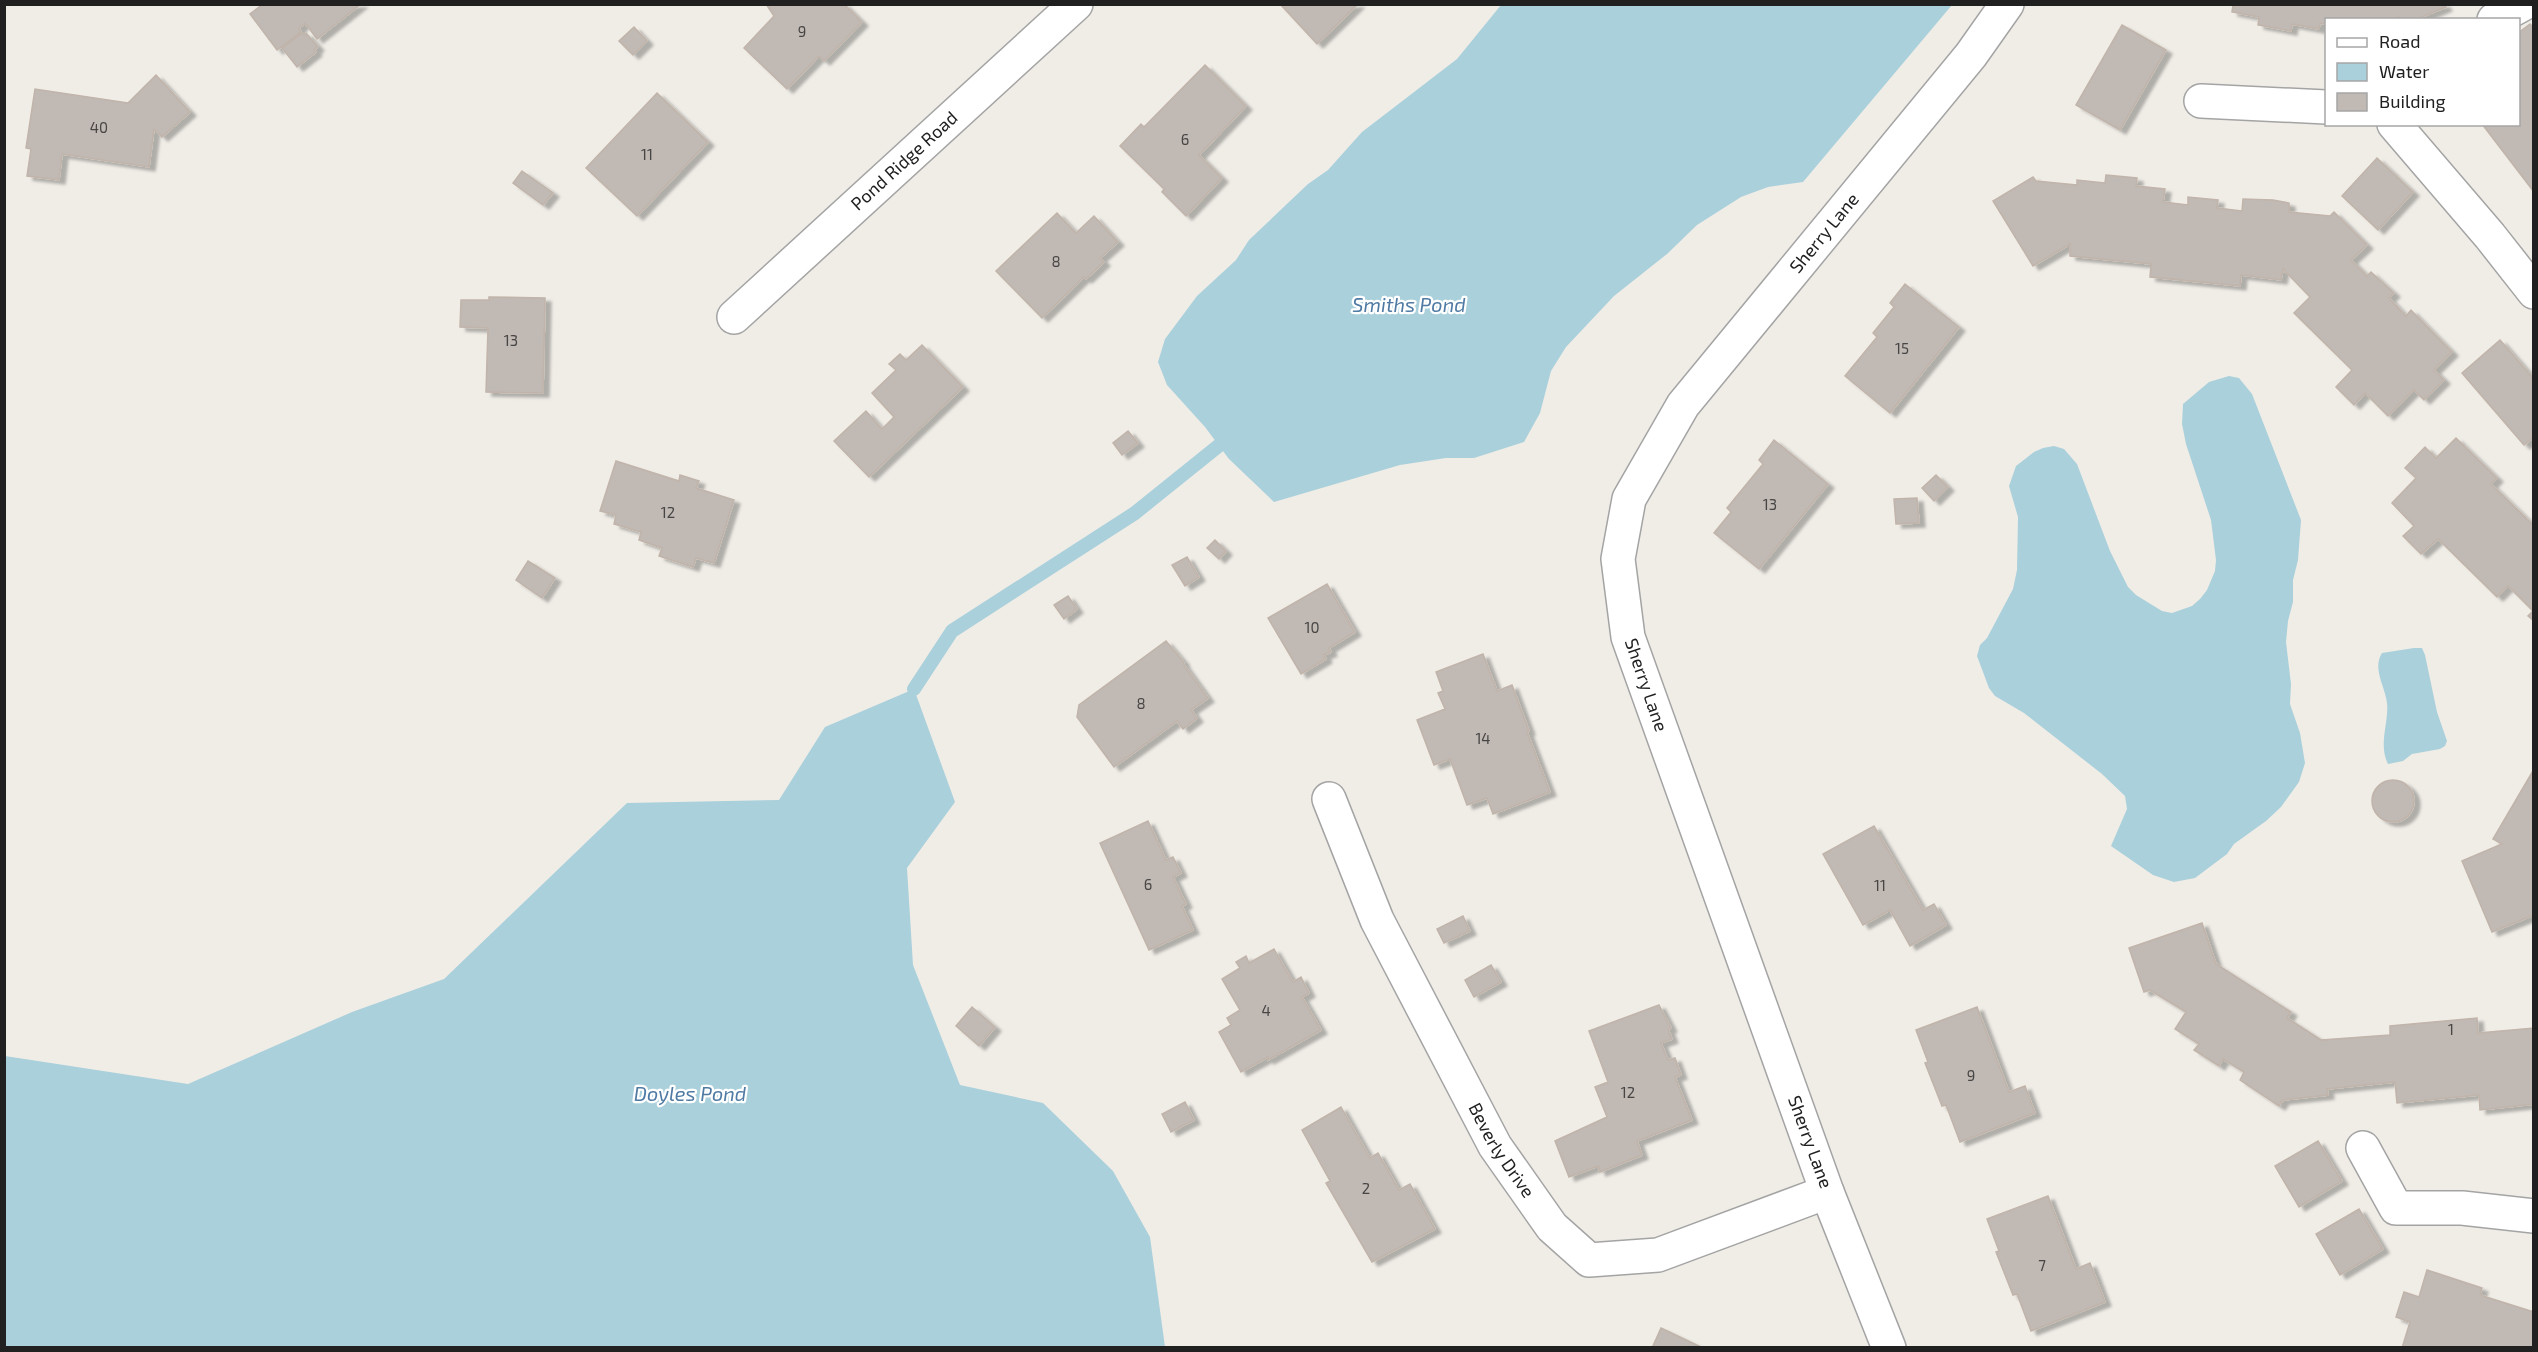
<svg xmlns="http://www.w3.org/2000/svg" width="2538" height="1352" viewBox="0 0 2538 1352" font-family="'Exo 2',sans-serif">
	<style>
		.water { fill: #aad0db }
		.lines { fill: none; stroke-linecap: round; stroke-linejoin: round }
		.stream { stroke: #aad0db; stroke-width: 14 }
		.building { fill: #c0b9b4; stroke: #c1b4aa; stroke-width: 1.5; filter: url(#shadow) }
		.minor-casing { stroke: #a4a4a4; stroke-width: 36 }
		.minor { stroke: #fff; stroke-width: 33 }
		.labels { text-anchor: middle; stroke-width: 4.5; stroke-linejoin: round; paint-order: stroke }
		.number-label { font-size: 15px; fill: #484645 }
		.street-label { font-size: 18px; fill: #202020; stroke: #fff }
		.water-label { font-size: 20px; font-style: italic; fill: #4e7aa3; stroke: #fff }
	</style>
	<defs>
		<filter id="shadow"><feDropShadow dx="6" dy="4" stdDeviation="1.5" flood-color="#0004"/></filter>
	</defs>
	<rect width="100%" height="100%" fill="#f0ede7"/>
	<path class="water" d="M1501,5H1952L1803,182L1768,187L1741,197L1697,225L1667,254L1614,296L1566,347L1551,371L1540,413L1524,442L1474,458H1446L1400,465L1274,502L1229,459L1205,427L1167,385L1158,362L1165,339L1197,296L1236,260L1249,240L1308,184L1328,170L1362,132L1457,59Z
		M2229,376L2239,378L2252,394L2301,520L2298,560L2293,580V602L2288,621L2286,642L2291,684L2290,704L2300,733L2305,763L2299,782L2281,807L2266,821L2234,844L2227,854L2195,878L2174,882L2153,875L2111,846L2127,809L2125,796L2102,774L2024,713L1995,696L1989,688L1977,656L1980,645L1987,638L2013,589L2017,570L2018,517L2009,486L2016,466L2034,452L2043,448L2054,446L2064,449L2077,464L2110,551L2128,587L2136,595L2162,611L2172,613L2192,606L2200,599L2207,590L2215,571L2216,560L2211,520L2186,444L2182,424L2183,404L2209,382Z
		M2414,648H2422L2425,655L2437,712L2447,741L2445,746L2440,749L2412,754L2403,761L2388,764C2378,744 2389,723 2387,703C2385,686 2372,669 2382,653Z
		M914,689L955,802L907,868L913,965L960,1085L1043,1103L1113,1171L1150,1237L1165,1347H5V1056L188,1084L352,1012L444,979L627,803L779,800L825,727Z"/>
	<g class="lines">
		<path class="stream" d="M914,689L952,631L1135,513L1232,435"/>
	</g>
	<path class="building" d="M263,4H361L317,39L305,23L299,28L301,32L277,50L250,14Z
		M766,4H844L862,22L824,61L819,56L787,89L744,48L774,16Z
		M1280,4H1358L1317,44Z
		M2230,4H2444L2446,7L2415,20H2400L2399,17L2394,20H2326V24L2320,23L2319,29L2292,24L2291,31L2258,25L2259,17L2232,12L2233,5Z
		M2530,24L2534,28V192L2482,124H2518V33Z
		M2122,25L2166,50L2120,130L2076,105Z
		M634,27L647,41L633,55L619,41Z
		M302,33L304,35L306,33L318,47L314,50L316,52L297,67L282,48Z
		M1205,65L1246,106L1199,155L1222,178L1186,216L1162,192L1164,189L1120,146L1141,124L1144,127Z
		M156,75L190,112L162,137L154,129L149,167L62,154L59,180L27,176L31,149L26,148L35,89L128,103Z
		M657,93L708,142L637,216L586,168Z
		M2377,158L2413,192L2378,230L2342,196Z
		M522,171L553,193L543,205L513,183Z
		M2106,175L2137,178L2136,186L2165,189L2163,202L2188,205V197L2218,200L2217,208L2242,211L2243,199L2273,200L2289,203V212L2330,216L2334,212L2367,245L2351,260L2367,276L2371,272L2394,293L2389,298L2406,316L2411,310L2452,352L2434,370L2444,380L2424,400L2414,390L2388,416L2365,393L2354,405L2336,387L2352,370L2294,313L2310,297L2283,269L2281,280L2241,275L2240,286L2150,277L2151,264L2070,256V244L2033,266L1993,201L2033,177L2036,181L2077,185V180L2105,183Z
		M1057,213L1076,233L1094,216L1118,242L1100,258L1104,262L1086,279L1084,277L1042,318L996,271Z
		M1905,284L1959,327L1890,413L1845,376L1877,337L1873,333L1894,307L1890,303Z
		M489,297L545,298L543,393L486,392L488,328L460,327L461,300H489Z
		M2500,340L2534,379V437L2524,445L2462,373Z
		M922,345L963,387L869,477L834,441L866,411L882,429L894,417L872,393L896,370L889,364L900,354L906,360Z
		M1128,431L1138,443L1122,455L1113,443Z
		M2456,438L2497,478L2491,484L2534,526V621L2528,616L2533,611L2508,586L2497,597L2438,539L2421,554L2403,536L2414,526L2392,503L2416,478L2405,468L2425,447L2436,458Z
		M1774,440L1828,484L1759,569L1714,533L1731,512L1727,508L1763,464L1759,460Z
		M616,461L679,481L680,475L699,481L696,488L734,500L714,563L696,558L693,567L659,556L662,548L639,540L641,532L614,524L616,515L600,511Z
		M1936,475L1948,487L1934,501L1922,488Z
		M1917,498L1919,523L1896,524L1894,499Z
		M1215,540L1226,551L1219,559L1207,548Z
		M1187,557L1199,577L1185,586L1172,565Z
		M528,561L555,578L542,598L516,580Z
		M1327,584L1355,632L1329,648L1331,652L1324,655L1326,659L1301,674L1268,618Z
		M1068,596L1077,609L1064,619L1054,605Z
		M1166,641L1183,661L1184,665L1208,698L1191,710L1197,718L1183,729L1177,721L1114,767L1077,717L1079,705Z
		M1483,654L1497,691L1512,685L1529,731L1527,732L1550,792L1493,814L1487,798L1467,805L1450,759L1434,765L1417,720L1445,709L1438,693L1443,691L1436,672Z
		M2534,769V915L2492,932L2462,861L2502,844L2493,839Z
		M2372 801a21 21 0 1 1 42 0a21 21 0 1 1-42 0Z
		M1148,821L1166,860L1173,857L1181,873L1173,877L1186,904L1182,906L1193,930L1149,950L1100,843Z
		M1874,826L1923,910L1934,904L1946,925L1910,946L1890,910L1863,925L1823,854Z
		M1463,916L1470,931L1444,943L1437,929Z
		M2202,923L2216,964L2291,1012L2287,1018L2321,1040L2390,1035V1026L2477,1018L2478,1033L2534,1028V1104L2480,1110L2479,1095L2397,1103L2395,1082L2327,1089L2328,1095L2283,1100L2279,1106L2240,1080L2244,1072L2223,1059L2219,1066L2194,1050L2199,1044L2175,1029L2186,1012L2150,990L2144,992L2129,948Z
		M1274,949L1293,982L1301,977L1309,993L1302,997L1321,1030L1268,1060V1057L1241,1072L1219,1032L1231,1025L1227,1018L1240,1010L1222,979L1240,968L1236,962L1246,956L1249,963Z
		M1491,965L1501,982L1474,997L1465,980Z
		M1659,1005L1671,1028L1668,1029L1672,1039L1661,1043L1668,1060L1675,1058L1681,1075L1675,1077L1692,1120L1637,1141L1642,1155L1600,1172L1598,1166L1569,1177L1555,1141L1607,1117L1595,1087L1608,1082L1589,1031Z
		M972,1007L995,1027L979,1046L956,1026Z
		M1977,1007L2009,1092L2025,1086L2035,1113L1960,1142L1946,1105L1942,1106L1925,1063L1928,1062L1916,1030Z
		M1185,1102L1194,1120L1171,1132L1162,1114Z
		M1341,1107L1370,1158L1378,1153L1399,1190L1410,1184L1435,1229L1372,1262L1326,1183L1330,1181L1302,1130Z
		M2318,1141L2342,1181L2299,1207L2275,1166Z
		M2048,1196L2076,1269L2090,1263L2105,1302L2031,1331L2017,1294L2013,1295L1996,1252L1999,1251L1987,1219Z
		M2359,1209L2383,1249L2340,1275L2316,1234Z
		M2427,1270L2482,1288L2480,1294L2483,1296L2534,1312V1348H2402L2410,1322L2396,1317L2404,1292L2419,1297Z
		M1661,1328L1703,1348H1652Z"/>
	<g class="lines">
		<g class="minor-casing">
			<g id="minor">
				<path d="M2494,20L2523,4"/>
				<path d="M2201,101L2326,107"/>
				<path d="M2394,124L2490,236L2534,292"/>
				<path id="s1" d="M734,317L1076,4"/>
				<path id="s2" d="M1329,799L1377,920L1495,1146L1552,1227L1589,1260L1658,1255L1827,1192"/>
				<path d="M2363,1148L2396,1208H2462L2534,1216"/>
				<path id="s3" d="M1889,1348L1827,1192L1628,637L1618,559L1629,499L1683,405L1971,55L2007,4"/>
			</g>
		</g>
		<use href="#minor" class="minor"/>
	</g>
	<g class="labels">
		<g class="number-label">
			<text x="802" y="37">9</text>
			<text x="99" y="133">40</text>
			<text x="1185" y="145">6</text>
			<text x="647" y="160">11</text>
			<text x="1056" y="267">8</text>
			<text x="511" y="346">13</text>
			<text x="1902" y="354">15</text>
			<text x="1770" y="510">13</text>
			<text x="668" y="518">12</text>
			<text x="1312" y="633">10</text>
			<text x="1141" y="709">8</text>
			<text x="1483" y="744">14</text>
			<text x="1148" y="890">6</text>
			<text x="1880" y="891">11</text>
			<text x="1266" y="1016">4</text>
			<text x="2451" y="1035">1</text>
			<text x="1971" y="1081">9</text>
			<text x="1628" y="1098">12</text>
			<text x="1366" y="1194">2</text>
			<text x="2042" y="1271">7</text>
		</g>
		<g class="street-label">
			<text dy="6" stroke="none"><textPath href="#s1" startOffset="231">Pond Ridge Road</textPath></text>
			<text dy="6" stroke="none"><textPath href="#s3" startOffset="1228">Sherry Lane</textPath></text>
			<text transform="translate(1646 685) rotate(71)" y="6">Sherry Lane</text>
			<text transform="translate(1810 1142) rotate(70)" y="6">Sherry Lane</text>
			<text dy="6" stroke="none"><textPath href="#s2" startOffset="392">Beverly Drive</textPath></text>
		</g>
		<g class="water-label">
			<text x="1409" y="312">Smiths Pond</text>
			<text x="690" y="1101">Doyles Pond</text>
		</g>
	</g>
	<rect width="2538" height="1352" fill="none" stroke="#202020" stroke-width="12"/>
	<rect x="2325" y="18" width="195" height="108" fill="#ffffff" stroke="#a6a6a6" stroke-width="1.5"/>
	<rect x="2337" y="38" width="30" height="9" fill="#ffffff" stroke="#a6a6a6" stroke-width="1.5"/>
	<text x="2379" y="48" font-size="18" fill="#202020">Road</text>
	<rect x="2337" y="63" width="30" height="18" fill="#aad0db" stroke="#a6a6a6" stroke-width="1.5"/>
	<text x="2379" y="78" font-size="18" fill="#202020">Water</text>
	<rect x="2337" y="93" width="30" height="18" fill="#c0b9b4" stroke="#a6a6a6" stroke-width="1.5"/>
	<text x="2379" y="108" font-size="18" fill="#202020">Building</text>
</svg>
